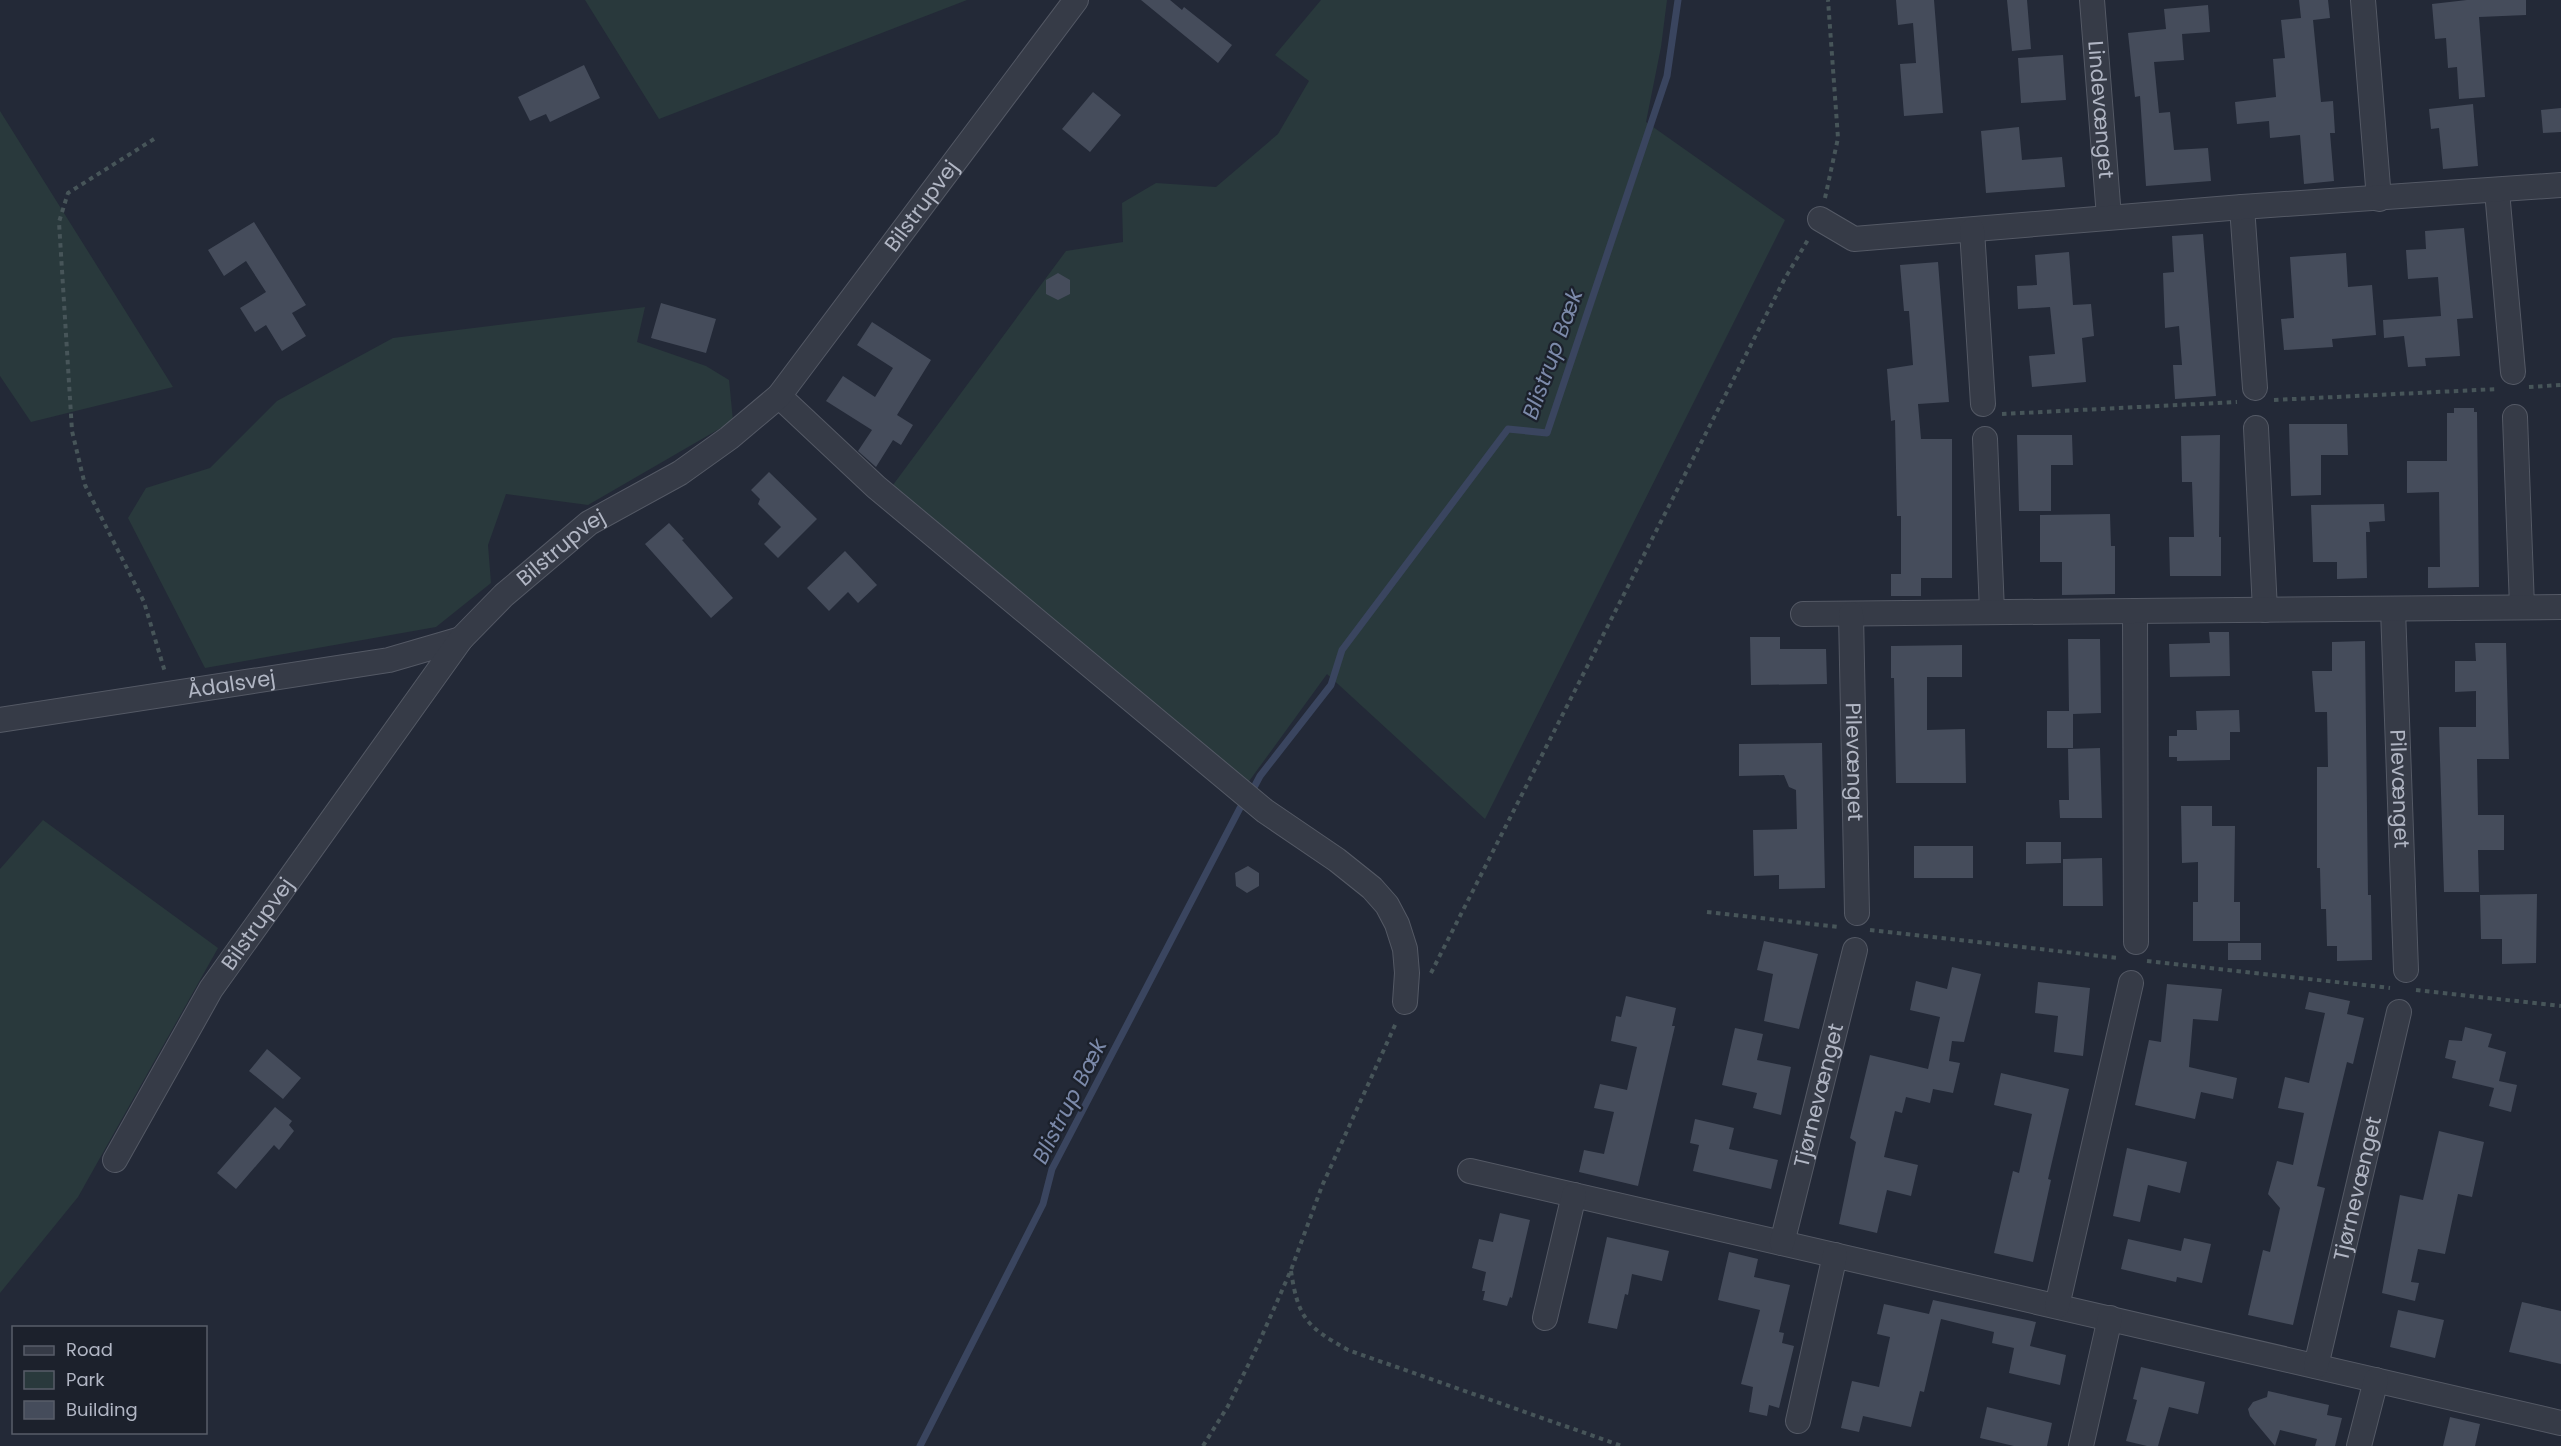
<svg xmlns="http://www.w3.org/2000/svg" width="2561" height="1446" viewBox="0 0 2561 1446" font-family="Poppins,sans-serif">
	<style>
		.green { fill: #29393c }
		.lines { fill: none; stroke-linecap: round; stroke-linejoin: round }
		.stream { stroke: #3a455f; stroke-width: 7 }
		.building { fill: #454c5b }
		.minor-casing { stroke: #545965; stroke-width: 26 }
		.path { stroke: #475559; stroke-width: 4; stroke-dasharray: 4.5 4.5; stroke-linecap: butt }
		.minor { stroke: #363b47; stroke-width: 24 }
		.labels { text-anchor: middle; stroke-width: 4.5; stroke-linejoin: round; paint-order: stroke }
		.street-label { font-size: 21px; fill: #b1b6c4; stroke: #1c212c }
		.water-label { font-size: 22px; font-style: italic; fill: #7c8aaa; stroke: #1c212c }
	</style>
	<rect width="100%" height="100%" fill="#232937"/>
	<path class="green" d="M585,0H967L659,119Z
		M1321,0H1667L1661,47L1646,122L1785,220L1485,819L1327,674L1247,784L890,489L1066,251L1123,242L1122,203L1156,183L1216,187L1278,134L1309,81L1275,55Z
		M0,111L173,387L31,422L0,376Z
		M645,307L637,342L706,366L729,380L733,421L588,505L506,494L488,545L491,583L436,627L205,668L128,518L146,488L210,468L277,401L393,338Z
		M43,820L218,948L78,1197L0,1293V869Z"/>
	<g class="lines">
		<path class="stream" d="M1252,791L1260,776L1331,685L1342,650L1508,429L1547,433L1667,76L1678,0
			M920,1446L1043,1204L1052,1169L1240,808"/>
	</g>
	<path class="building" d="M1141,0H1170L1182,10L1184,7L1232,45L1218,63Z
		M1896,0H1934L1943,113L1904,116L1900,64L1916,63L1913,23L1898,25Z
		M2007,0H2027L2031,49L2012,51Z
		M2299,0H2328L2330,18L2313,20L2321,102L2333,101L2335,133H2330L2334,181L2304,184L2300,135L2270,138L2269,121L2237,124L2235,102L2276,97L2273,59L2285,58L2281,20L2301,18Z
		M2467,0H2526V15L2479,17L2485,97L2459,99L2457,67L2448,68L2446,38L2435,39L2432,4Z
		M2208,5L2210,32L2182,34L2184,60L2154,62L2159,113L2170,112L2174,150L2208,148L2211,181L2146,186L2140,96L2135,97L2128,33L2166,29L2164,9Z
		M2063,55L2066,100L2021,103L2018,58Z
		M584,65L600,98L550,122L546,114L530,121L518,97Z
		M1093,92L1121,115L1090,152L1062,129Z
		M2473,104L2478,166L2443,169L2439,128L2431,129L2429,109Z
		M2561,108V132L2543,133L2541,110Z
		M2019,127L2022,160L2062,157L2065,187L1986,193L1981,131Z
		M254,222L306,305L292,313L306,336L282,351L266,325L255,332L240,308L266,292L246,261L224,276L208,250Z
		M2464,228L2473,318L2457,319L2460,356L2425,358L2426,366L2408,367L2404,336L2384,338L2383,320L2441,316L2438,277L2408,279L2406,250L2426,249L2425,231Z
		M2203,234L2216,396L2175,399L2173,365H2182L2179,326L2165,328L2163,273L2174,272L2172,236Z
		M2069,252L2073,305L2091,304L2094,336L2082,338L2086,382L2032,387L2029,356L2055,354L2050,307L2018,309L2017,286L2037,285L2035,255Z
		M2346,253L2348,287L2372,285L2376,335L2332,339L2333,347L2284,350L2281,319L2294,318L2290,257Z
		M1938,262L1949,402L1918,404L1921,439H1952V578H1921V596H1891V574H1901V516H1897L1895,420L1891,421L1887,369L1913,365L1909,311H1904L1900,265Z
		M1058,273L1070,280V294L1058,300L1046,294V280Z
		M661,303L716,319L706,353L651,338Z
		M872,322L931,360L897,415L913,425L901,445L893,440L876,467L858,451L872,430L826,401L843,376L875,397L893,368L857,345Z
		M2454,408H2474V412H2477L2479,587L2428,588V567H2440L2439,492L2407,493V461H2447V413H2454Z
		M2289,424H2347L2348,455H2321V495L2291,496Z
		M2017,435H2072L2073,465H2051V511H2019Z
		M2220,435L2219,537H2221V576H2170L2169,537H2194L2192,482H2182L2181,436Z
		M769,472L817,519L778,558L764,544L781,527L758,504L760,499L751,490Z
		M2384,504L2385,521L2369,522L2370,532H2366L2367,578L2337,579V562H2313L2311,505Z
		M2110,514L2111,546H2115V594L2062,595V562H2040V515Z
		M669,523L684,539L682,540L733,598L711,618L645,544Z
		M845,551L877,585L858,603L848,592L829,611L807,588Z
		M2209,632H2229L2230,676L2170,677L2169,644L2210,643Z
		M1750,637H1780V649H1826L1827,684L1751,685Z
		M2068,639H2100L2101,713L2073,714V748H2047V711H2069Z
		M2365,641L2368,895H2371L2372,960L2337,961V946H2327L2326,909H2321L2320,868H2317V767H2328L2327,712H2315L2312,671H2332V642Z
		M2475,643H2506L2509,759H2477L2478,815H2504V850H2478L2479,892H2444L2439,727H2476V691L2455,692V661H2476Z
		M1962,645V677H1927V730L1965,729L1966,783H1896L1894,678H1891V646Z
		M2239,710L2240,732H2230V760L2177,761V757H2169V736H2177V730H2197L2196,711Z
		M1822,743L1825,888L1779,889V875L1754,876L1753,830L1797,829L1796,790L1789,787L1784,775L1739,776V744Z
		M2100,748L2102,818H2060L2059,800H2069L2068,749Z
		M2181,806H2212V826H2235L2234,902H2240V941H2193V902H2198V862L2182,863Z
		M2026,842H2061V863L2026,864Z
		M1914,846H1973V878H1914Z
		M2102,858L2103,906H2063V859Z
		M1248,866L1259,873V886L1247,893L1236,886L1235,873Z
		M2537,894L2536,963L2502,964V939H2481L2480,895Z
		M1764,941L1818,954L1799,1029L1764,1021L1773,974L1757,970Z
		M2228,943H2261V960H2228Z
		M1952,967L1981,974L1964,1042L1952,1041L1949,1061L1960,1063L1953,1093L1933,1089L1930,1103L1906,1097L1902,1113L1895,1111L1884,1157L1918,1165L1911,1196L1887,1190L1877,1233L1839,1224L1856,1142L1850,1138L1870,1055L1928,1069L1940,1017L1910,1010L1916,981L1947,989Z
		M2038,982L2090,988L2083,1056L2054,1052L2058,1016L2035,1013Z
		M2167,984L2222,989L2218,1021L2193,1019L2189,1067L2237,1078L2233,1099L2201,1092L2195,1119L2135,1105L2149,1040L2161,1042Z
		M2309,992L2350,1001L2347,1014L2364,1018L2353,1064L2347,1062L2317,1186L2325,1188L2293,1325L2248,1315L2263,1250L2270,1252L2280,1208L2268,1194L2277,1161L2293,1165L2304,1113L2278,1108L2285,1077L2309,1083L2325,1013L2305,1009Z
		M1626,996L1676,1008L1672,1026H1675L1638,1186L1579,1172L1584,1150L1604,1154L1614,1112L1594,1108L1600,1084L1627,1090L1637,1047L1611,1041L1616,1016L1621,1017Z
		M2465,1027L2492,1034L2488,1047L2506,1052L2499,1081L2517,1085L2511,1112L2489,1106L2494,1088L2452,1078L2456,1061L2445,1058L2449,1040L2462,1041Z
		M1735,1028L1763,1034L1757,1060L1791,1067L1781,1115L1753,1108L1757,1093L1722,1085Z
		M267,1049L301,1078L283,1099L249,1071Z
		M2001,1073L2069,1089L2048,1179L2051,1180L2033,1262L1994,1253L2013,1171L2019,1173L2032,1114L1994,1105Z
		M275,1107L292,1121L289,1125L294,1131L279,1150L274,1145L236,1189L217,1173Z
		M1695,1119L1734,1128L1729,1149L1778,1160L1771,1189L1693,1171L1699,1145L1690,1143Z
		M2439,1131L2484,1142L2472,1197L2458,1194L2445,1254L2418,1249L2411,1282L2419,1283L2415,1301L2382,1293L2400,1195L2423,1200Z
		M2127,1148L2187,1162L2180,1193L2148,1185L2140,1222L2113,1216Z
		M1500,1213L1530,1220L1512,1298L1510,1297L1507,1306L1483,1300L1485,1291H1482L1486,1272L1472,1268L1479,1239L1493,1242Z
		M1607,1237L1669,1251L1662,1281L1632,1274L1628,1295L1625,1294L1617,1329L1588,1323Z
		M2184,1238L2211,1244L2202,1283L2177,1277L2176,1282L2121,1269L2128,1239L2181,1251Z
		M1729,1252L1758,1259L1754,1277L1790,1285L1779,1332L1784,1333L1782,1343L1794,1346L1779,1408L1769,1405L1767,1416L1749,1412L1753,1387L1741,1384L1760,1310L1718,1300Z
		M1933,1300L2036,1322L2030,1346L2066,1355L2060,1385L2009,1373L2014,1348L1992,1343L1994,1332L1941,1319L1924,1392L1920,1391L1911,1427L1863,1416L1859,1432L1841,1428L1852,1381L1879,1387L1890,1337L1877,1334L1884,1304L1929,1314Z
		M2522,1302L2561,1311V1364L2509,1352Z
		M2398,1310L2444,1320L2435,1358L2390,1347Z
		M2141,1367L2205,1382L2198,1414L2169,1407L2158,1446H2147L2126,1441L2137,1400L2133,1399Z
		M2268,1391L2329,1405L2327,1415L2342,1418L2335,1446H2315L2317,1439L2280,1430L2275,1446L2250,1416L2248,1409L2253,1402L2267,1397Z
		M1987,1407L2052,1423L2047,1446H2014L1980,1438Z
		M2450,1417L2480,1424L2475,1446H2443Z"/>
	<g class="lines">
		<g class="minor-casing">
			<g id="minor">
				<path id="s1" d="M2092,0L2109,217"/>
				<path d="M2363,0L2379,199"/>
				<path d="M2497,191L2513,372"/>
				<path d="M2242,207L2255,388"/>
				<path d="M1820,219L1854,239L2242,207L2561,185"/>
				<path d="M1972,230L1983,404"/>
				<path d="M779,396L876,487L1265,811L1337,860L1372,888L1387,905L1397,924L1405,949L1407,973L1405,1002"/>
				<path d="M2515,417L2522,607"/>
				<path d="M2256,428L2265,610"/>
				<path d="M1985,439L1992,612"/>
				<path id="s2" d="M2393,609L2406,970"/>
				<path d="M2135,611L2136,942"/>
				<path d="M1803,614L2561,607"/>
				<path id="s3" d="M1851,614L1857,913"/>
				<path id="s4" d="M0,720L389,660L461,639"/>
				<path id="s5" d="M115,1160L211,989L461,639L504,595L589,523L680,473L729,438L779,396L1076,0"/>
				<path d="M1470,1171L2561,1423"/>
				<path id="s6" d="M1782,1243L1855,950"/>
				<path d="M2057,1306L2131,983"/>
				<path d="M1545,1318L1574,1195"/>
				<path id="s7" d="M2316,1366L2399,1012"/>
				<path d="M1798,1421L1835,1255"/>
				<path d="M2081,1446L2110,1318"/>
				<path d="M2359,1446L2376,1380"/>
			</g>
		</g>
		<path class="path" d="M154,139L68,193L59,222L72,431L85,485L144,602L165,672
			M1825,198L1838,138L1828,0
			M2529,387L2561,385
			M2274,400L2498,389
			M2002,414L2237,402
			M1707,912L1839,927
			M1870,930L2119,958
			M2147,961L2390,988
			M1431,973L1784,280L1809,238
			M2416,990L2561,1006
			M1291,1271C1298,1318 1307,1327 1348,1350L1622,1446
			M1203,1446L1228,1406L1257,1347L1291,1270L1322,1186L1396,1023"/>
		<use href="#minor" class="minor"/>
	</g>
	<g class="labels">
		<g class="street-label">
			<text dy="7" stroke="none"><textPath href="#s1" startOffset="110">Lindevænget</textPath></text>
			<text dy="7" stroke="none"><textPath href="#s5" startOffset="1266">Bilstrupvej</textPath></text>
			<text dy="7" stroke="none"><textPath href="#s5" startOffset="762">Bilstrupvej</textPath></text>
			<text dy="7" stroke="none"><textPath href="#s4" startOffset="234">Ådalsvej</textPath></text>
			<text dy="7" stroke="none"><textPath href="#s3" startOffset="148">Pilevænget</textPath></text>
			<text dy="7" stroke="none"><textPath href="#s2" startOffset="180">Pilevænget</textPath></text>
			<text dy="7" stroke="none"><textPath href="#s5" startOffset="276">Bilstrupvej</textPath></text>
			<text dy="7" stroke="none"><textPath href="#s6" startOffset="152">Tjørnevænget</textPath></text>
			<text dy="7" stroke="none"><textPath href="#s7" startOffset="182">Tjørnevænget</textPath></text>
		</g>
		<g class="water-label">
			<text transform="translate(1552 354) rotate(-70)" y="8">Blistrup Bæk</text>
			<text transform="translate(1069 1101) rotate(-63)" y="8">Blistrup Bæk</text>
		</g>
	</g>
	<rect x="12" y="1326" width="195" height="108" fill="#1c212c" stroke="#585d69" stroke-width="1.5"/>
	<rect x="24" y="1346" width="30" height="9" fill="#363b47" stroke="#585d69" stroke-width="1.5"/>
	<text x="66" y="1356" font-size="18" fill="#b1b6c4">Road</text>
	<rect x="24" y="1371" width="30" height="18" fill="#29393c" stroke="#585d69" stroke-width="1.5"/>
	<text x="66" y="1386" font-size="18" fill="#b1b6c4">Park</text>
	<rect x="24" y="1401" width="30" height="18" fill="#454c5b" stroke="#585d69" stroke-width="1.5"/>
	<text x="66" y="1416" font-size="18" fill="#b1b6c4">Building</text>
</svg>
